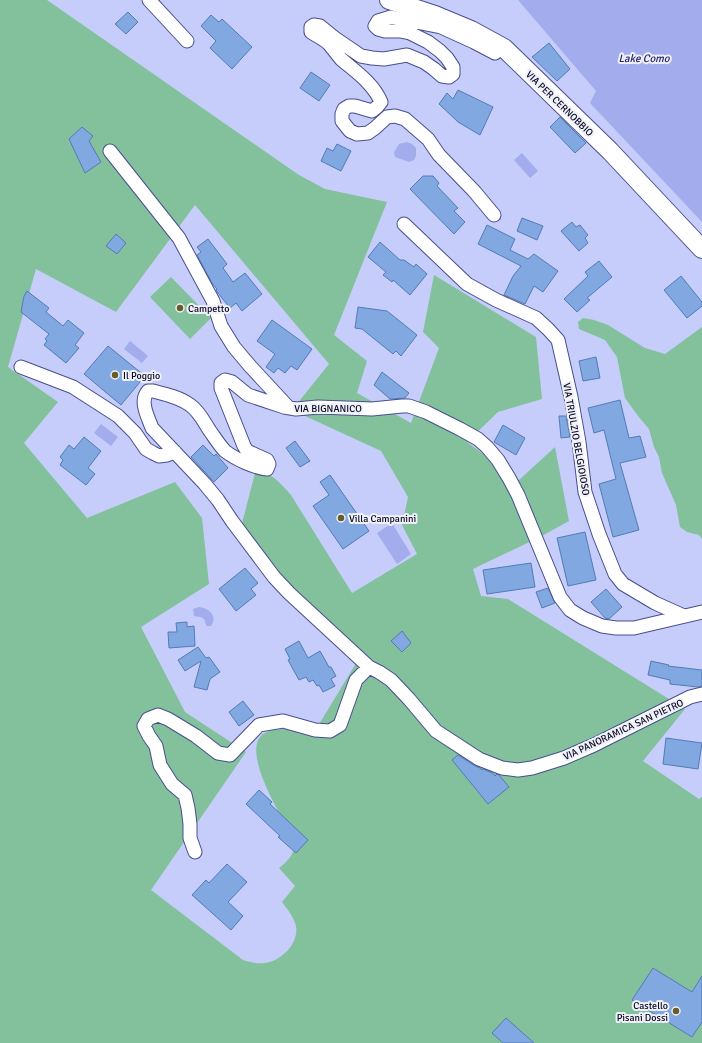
<svg xmlns="http://www.w3.org/2000/svg" width="702" height="1043" viewBox="0 0 702 1043" font-family="Signika,sans-serif">
	<style>
		.green { fill: #83c19d; fill-rule: evenodd }
		.water { fill: #a3acec }
		.building { fill: #81a8e0; stroke: #527bb7 }
		.lines { fill: none; stroke-linecap: round; stroke-linejoin: round }
		.minor-casing { stroke: #484e8e; stroke-width: 15 }
		.secondary-casing { stroke: #484e8e; stroke-width: 20 }
		.minor { stroke: #fff; stroke-width: 13 }
		.secondary { stroke: #fff; stroke-width: 18 }
		.poi-dot { fill: #675d29; stroke: #eff0f8; stroke-width: 1.5 }
		.labels { text-anchor: middle; stroke-width: 4; stroke-linejoin: round; paint-order: stroke }
		.street-label { font-size: 10px; fill: #080922; stroke: #eff0f8 }
		.poi-label { font-size: 10px; fill: #080922; stroke: #eff0f8; text-anchor: start }
		.water-label { font-size: 11px; font-style: italic; fill: #25236b; stroke: #eff0f8 }
	</style>
	<rect width="100%" height="100%" fill="#c6cdfa"/>
	<path class="green" d="M0,0H47L299,175L325,189L387,202L334,335L367,361L357,393L411,423L439,348L423,332L434,275L536,337L542,399L498,412L467,442L519,480L555,447L569,521L540,537L473,569L481,596L508,599L685,709L643,761L699,799L702,797V1043H0ZM195,205L329,364L292,410L381,451L408,497L402,525L417,554L352,593L291,495C283,486 270,469 255,473L239,535L272,585L358,660L318,726L273,730C268,731 263,733 260,737C247,754 271,797 279,813C285,824 290,836 295,847C292,856 287,862 279,868L295,886L282,902C287,909 294,917 296,926C299,944 281,961 265,963C257,964 250,962 243,960L151,890L246,752L185,712L141,627L209,584L202,518L175,482L87,518L24,443L58,402L8,367L36,269L116,312Z
		M171,277L211,318L190,339L150,297Z
		M583,318L594,320L608,325L645,348L665,354L702,327V539L699,535L687,532L680,527L676,505L662,473L659,457L654,447L649,429L638,416L625,398L617,357L605,340L579,329L578,322Z"/>
	<path class="water" d="M518,0H702V222L590,103L596,91Z
		M407,142L412,144L416,148V156L414,160L409,162L395,157L394,152L399,144Z
		M522,153L538,171L530,178L514,160Z
		M130,341L148,356L142,363L124,349Z
		M101,424L118,437L111,446L94,433Z
		M392,523L411,554L397,564L377,533Z
		M199,607C209,608 218,616 211,626H207C204,622 206,625 205,621C203,616 198,617 194,616L193,609Z"/>
	<path class="building" d="M128,12L138,22L126,34L115,24Z
		M211,15L219,22L222,19L252,47L232,69L210,48L216,41L201,26Z
		M549,43L570,69L557,81L532,57Z
		M311,72L330,85L319,101L300,88Z
		M458,90L493,107L480,135L458,122L439,104L447,93L453,99Z
		M560,117L586,143L575,153L550,127Z
		M82,127L93,136L89,141L101,162L85,173L69,139Z
		M337,144L351,151L341,171L321,161L327,148L333,151Z
		M423,176H433L439,183L437,186L458,208L454,211L465,222L454,234L410,189Z
		M522,218L543,226L537,240L517,231Z
		M572,222L576,227L580,225L588,235L585,238L588,243L579,251L561,231Z
		M487,225L515,239L510,250L528,259L534,254L558,271L543,292L534,286L525,304L504,295L513,276L521,266L478,244Z
		M116,234L126,243L117,254L106,246Z
		M208,239L227,264L223,268L233,282L245,273L262,294L242,311L236,303L230,308L218,293L216,290L217,289L212,283L197,255L201,252L197,247Z
		M380,242L400,260H404L414,267L416,264L427,274L410,295L393,280L392,282L383,275L386,272L368,257Z
		M599,261L612,277L587,298L590,300L577,312L564,299L588,276L585,272Z
		M681,276L702,302V306L687,318L664,290Z
		M27,291L49,308L46,312L63,326L68,320L84,333L75,345L79,348L66,363L44,345L47,341L45,339L49,334L21,312L24,296Z
		M358,307L387,311L417,335L401,356L396,351L393,354L362,329L355,328Z
		M272,320L312,349L297,370L291,366L285,373L278,368L274,373L266,367L275,354L257,341Z
		M108,346L145,376L121,405L84,374Z
		M596,357L600,378L583,381L579,361Z
		M382,372L409,393L405,398L390,399L374,385Z
		M620,400L629,438L640,436L646,457L620,463L639,530L613,537L599,484L616,479L604,430L594,433L588,408Z
		M559,416H566L570,437L561,438Z
		M503,425L525,438L516,455L494,442Z
		M84,437L101,451L88,468L95,474L86,485L60,465L63,460L60,457L69,445L74,449Z
		M295,441L310,461L300,467L286,448Z
		M203,445L214,456L216,454L228,468L214,482L191,457Z
		M330,475L369,531L343,549L313,506L329,495L320,482Z
		M585,532L596,580L568,586L557,538Z
		M531,563L535,587L487,594L483,570Z
		M245,568L258,583L251,589L256,595L236,611L219,589Z
		M548,588L555,603L542,608L536,592Z
		M606,589L622,607L609,619L605,618L591,602Z
		M187,622V627L194,626L195,646L169,648L168,632H177L176,623Z
		M402,631L411,643L402,652L391,641Z
		M299,641L308,658L320,651L329,667H331L336,676L331,679L335,686L323,692L319,685L317,686L313,680L309,682L306,677L299,680L288,660L290,659L285,649Z
		M198,647L206,658L209,657L220,672L210,679L207,690L194,687L201,661L185,671L178,660Z
		M651,661L669,665L668,666L702,670V686L698,687L670,684V680L648,675Z
		M243,701L254,715L239,726L229,712Z
		M666,738L702,743L698,769L663,764Z
		M458,755L475,766L480,768L482,770L483,769L492,773L495,776L497,774L499,775L509,787L488,804L452,760Z
		M259,790L272,802L270,804L308,840L296,853L278,837L280,836L246,804Z
		M227,864L247,882L228,902L243,916L231,930L192,895L206,880L209,883Z
		M653,968L692,992L702,976V1022L692,1037L632,1000Z
		M506,1018L534,1043H503L492,1033Z"/>
	<g class="lines">
		<g class="minor-casing">
			<path id="minor" d="M149,0L187,41
				M110,151L179,238L213,301L221,326L234,347L250,366L288,407
				M494,215L474,191L439,155L428,139L405,119L395,116L387,117L375,128L368,133L357,134L350,131L342,121V114L344,109L349,106H355L372,111L377,107L381,102C373,83 356,72 341,59C337,54 333,49 329,44C324,39 317,36 311,32V27L314,25L320,26L336,39L361,56L372,58L384,59L407,55L424,62L434,69L442,76L449,77L453,74V67L447,58L440,51L428,42L410,33L400,31H385L378,29L375,26L378,21L391,17L441,27L474,42L495,53
				M404,224L467,284L496,300L536,318L548,329L558,340L571,397L579,442L585,492L599,534L615,574L623,584L655,603L684,616
				M21,367L73,387L118,416L135,433L146,449L153,453L159,456L167,455L175,452
				M702,612L634,628H616L602,626L583,618L570,610L560,597L518,495L509,478L498,460L487,447L478,439L460,429L426,412L409,406H402L372,409L318,407L296,409L284,407L248,395L232,382L225,380L221,383V388L244,446L247,451L267,460L269,464L267,469C255,468 235,459 225,451C220,446 215,438 210,431C204,422 199,411 190,405C179,397 165,394 153,391H148C139,401 148,417 152,428L204,483L218,500L232,521L274,577L289,593L369,667L379,672L391,680L409,699L436,731L479,759L502,768L518,770L532,768L564,758L594,745L690,697L702,694
				M195,852L190,838V824L188,808L185,795L172,784L160,765L156,746L149,736L144,726L148,719L158,715L168,719L196,736L218,753L230,755L259,725L283,721L315,730L330,731L340,725L356,680L369,667"/>
		</g>
		<g class="secondary-casing">
			<path id="secondary" d="M389,0L435,15L471,30L504,48L610,151L702,249"/>
		</g>
		<use href="#minor" class="minor"/>
		<use href="#secondary" class="secondary"/>
	</g>
	<g class="poi-dot">
		<circle cx="180" cy="308" r="4"/>
		<circle cx="115" cy="375" r="4"/>
		<circle cx="341" cy="518" r="4"/>
		<circle cx="676" cy="1011" r="4"/>
	</g>
	<g class="labels">
		<g class="street-label">
			<text transform="translate(560 103) rotate(44)" y="4">VIA PER CERNOBBIO</text>
			<text x="328" y="412">VIA BIGNANICO</text>
			<text transform="translate(577 439) rotate(80)" y="4">VIA TRIULZIO BELGIOIOSO</text>
			<text transform="translate(623 729) rotate(-25)" y="4">VIA PANORAMICA SAN PIETRO</text>
		</g>
		<g class="poi-label">
			<text x="188" y="312">Campetto</text>
			<text x="123" y="379">Il Poggio</text>
			<text x="349" y="522">Villa Campanini</text>
			<text x="668" y="1009" text-anchor="end">Castello<tspan x="668" dy="12">Pisani Dossi</tspan></text>
		</g>
		<g class="water-label">
			<text x="644" y="62">Lake Como</text>
		</g>
	</g>
</svg>
